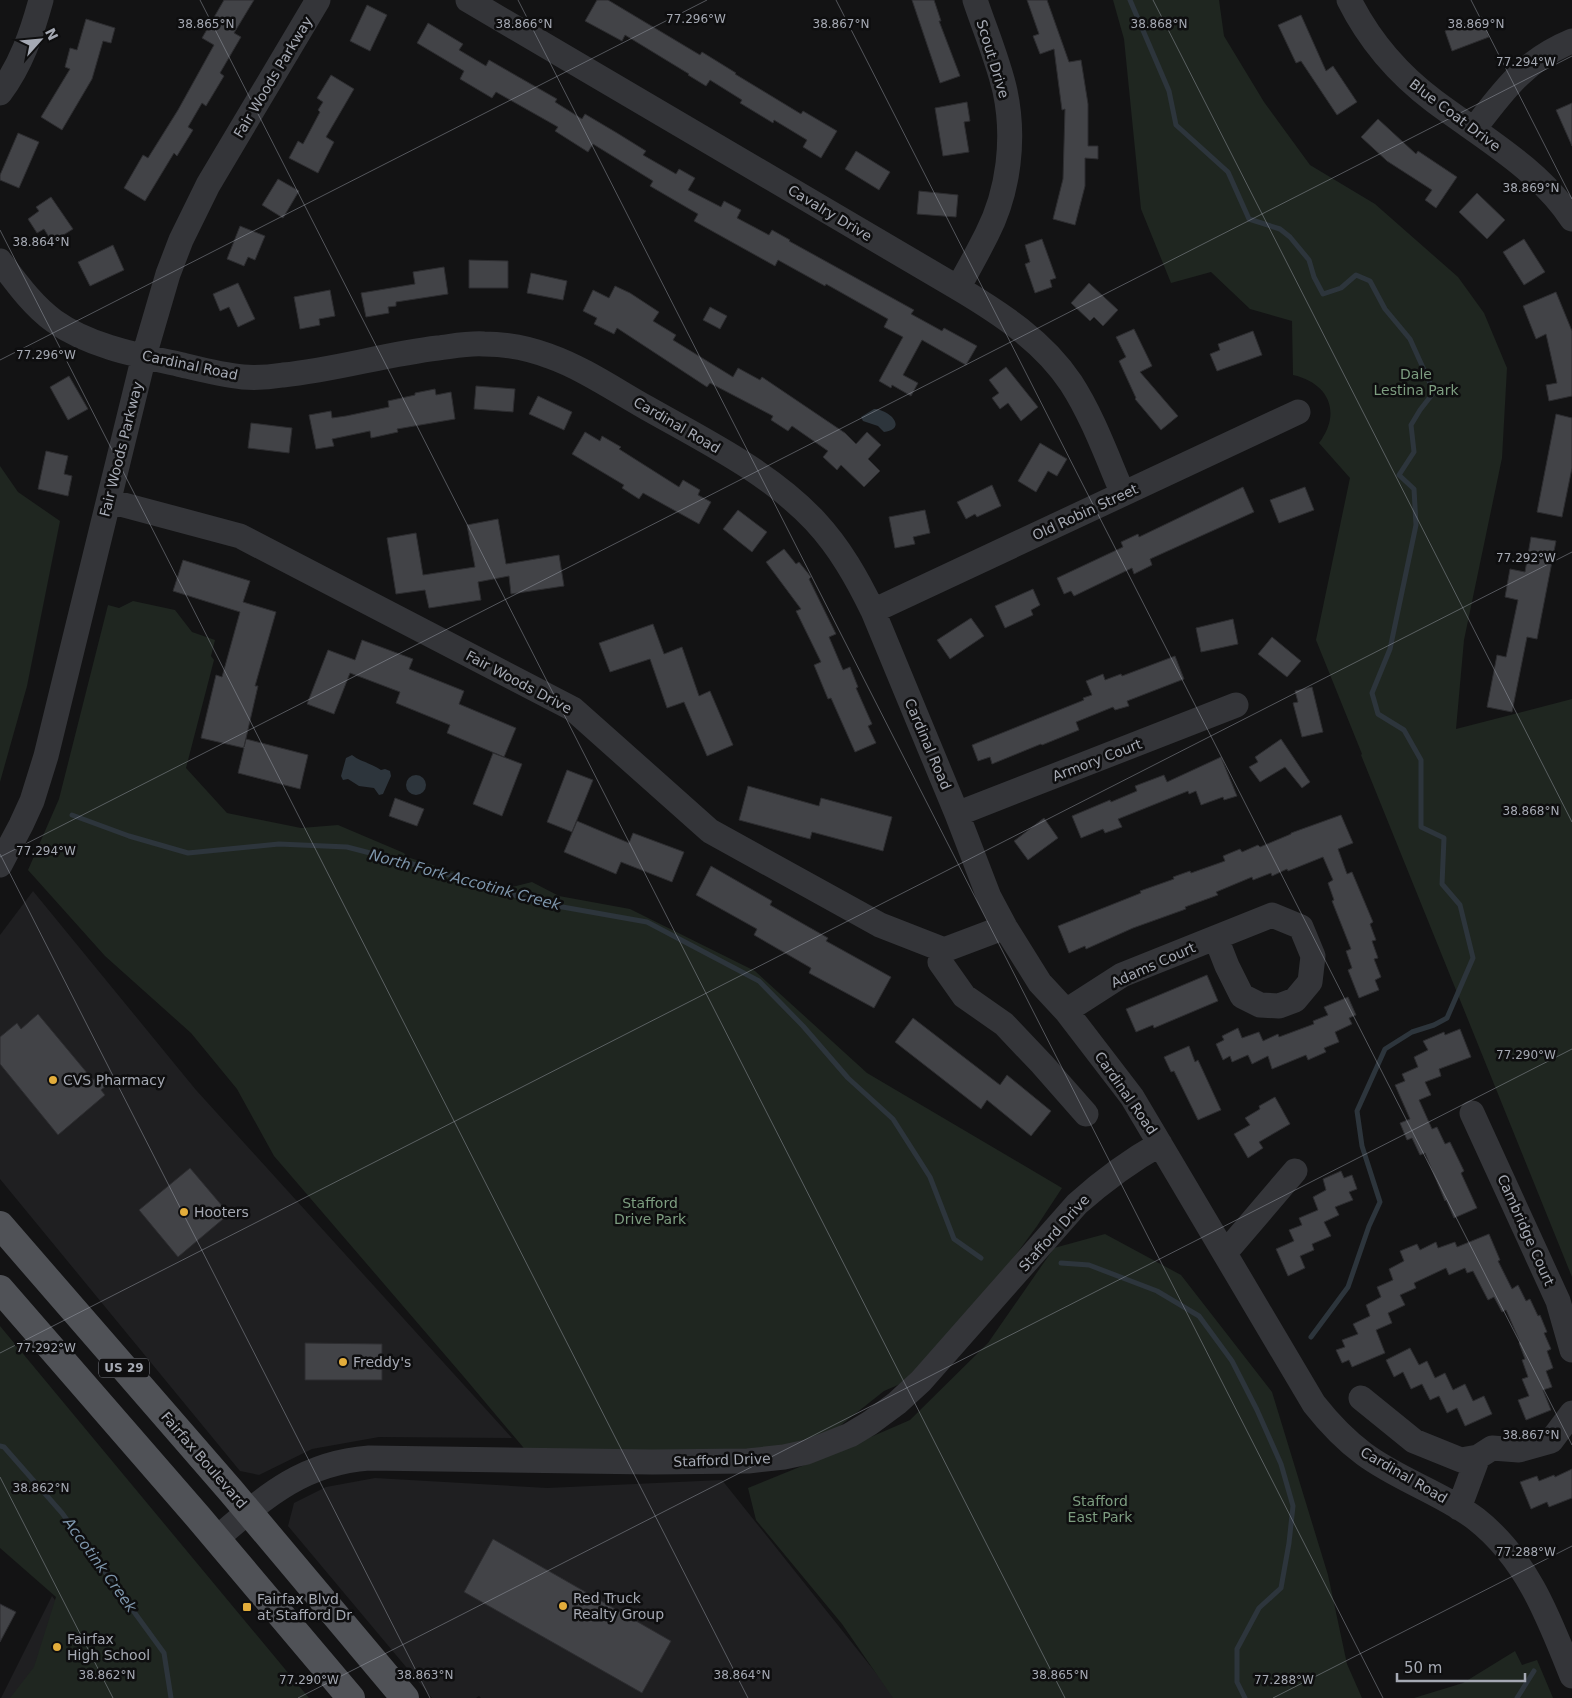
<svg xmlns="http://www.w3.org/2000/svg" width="1572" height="1698" viewBox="0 0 1572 1698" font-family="'DejaVu Sans',sans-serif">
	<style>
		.built { fill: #1f1f21 }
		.green { fill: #1f2620 }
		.water { fill: #2d353c }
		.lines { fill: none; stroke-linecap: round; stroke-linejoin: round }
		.stream { stroke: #2d353c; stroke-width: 5 }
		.building { fill: #424347; stroke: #2d2d30 }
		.minor { stroke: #343539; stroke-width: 25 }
		.major { stroke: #505257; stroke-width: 28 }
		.ticks { fill: none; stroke: #a5a9b3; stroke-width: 1; stroke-opacity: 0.45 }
		.poi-dot { fill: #e3ad3b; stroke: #0e0e0f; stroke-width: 2 }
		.labels { text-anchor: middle; stroke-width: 5; stroke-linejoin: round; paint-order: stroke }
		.shield { fill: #0e0e0f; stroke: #787a82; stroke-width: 1 }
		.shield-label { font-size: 12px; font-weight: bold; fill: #a5a9b3 }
		.street-label { font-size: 14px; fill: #a5a9b3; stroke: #0e0e0f }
		.park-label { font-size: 14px; fill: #7d9d80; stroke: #0e0e0f }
		.poi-label { font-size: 14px; fill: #a5a9b3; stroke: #0e0e0f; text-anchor: start }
		.water-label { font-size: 15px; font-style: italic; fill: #7e96ac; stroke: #0e0e0f }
		.ticks-label { font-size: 12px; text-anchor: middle; fill: #a5a9b3; stroke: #0e0e0f; stroke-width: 5; stroke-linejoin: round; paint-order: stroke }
	</style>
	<rect width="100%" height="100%" fill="#131314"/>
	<path class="built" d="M33,891L196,1090L512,1438L379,1437L312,1449L259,1475L240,1471L0,1179V935Z
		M375,1478L547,1488L722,1480L896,1698H481L479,1696L476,1698H432L288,1526L294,1503L326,1487Z
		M52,1596L125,1698H1Z"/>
	<path class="green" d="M1113,0H1219L1224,36L1264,102L1310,165L1375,204L1458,277L1484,313L1507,368L1502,458L1464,640L1456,729L1572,699V1277L1361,755L1362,754L1316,640L1350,478L1319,443C1342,413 1329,383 1293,375L1292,321L1250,309L1211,272L1171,283L1141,209L1124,39Z
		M0,466L18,492L60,521L27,686L0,782Z
		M133,601L175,610L192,632L215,640L211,656L214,660L186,768L227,813L301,828L338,825L404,853L407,857L496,885L512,887L532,882L559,896L630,909L755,971L867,1073L1062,1188L1037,1226L981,1302L914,1378L884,1391L807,1452L533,1459L464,1377L274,1156L237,1089L191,1033L105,956L28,870L59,799L108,605L119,608Z
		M1105,1234L1181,1275L1272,1392L1328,1575L1347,1664L1362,1698H893L842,1624L756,1520L748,1488L834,1453L910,1420L988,1343L1054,1248Z
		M0,1326L309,1698H10L34,1667L56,1597L0,1548Z
		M1515,1651L1522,1665L1537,1660L1553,1698H1414L1463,1683Z"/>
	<path class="water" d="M874,409C888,409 909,428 884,432L878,426L863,421L861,417Z
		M352,755C361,762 371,763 381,770L385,769L390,771L391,776L383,794L379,795L374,788L359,786L348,779L343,780L341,776L346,758Z
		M406 785a10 10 0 1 1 20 0a10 10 0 1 1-20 0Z"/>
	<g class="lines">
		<path class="stream" d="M1130,0L1169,91L1176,125L1228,172L1249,219L1280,229L1290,237L1309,260L1314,277L1323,294L1341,288L1356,275L1370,281L1385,309L1410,339L1434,392L1420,410L1411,425L1414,452L1399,475L1414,489L1416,525L1390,649L1372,693L1378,714L1404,730L1421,760V827L1444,838L1442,884L1460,905L1473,958L1447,1018L1434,1025L1412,1032L1385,1049L1357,1111L1362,1146L1380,1202L1369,1226L1348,1287L1311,1337
			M72,815L129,836L188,853L279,844L347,847L424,867L540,903L647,922L759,981L803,1026L848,1078L893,1119L930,1177L954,1239L981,1258
			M1061,1263L1089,1265L1157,1291L1199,1316L1232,1361L1257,1410L1281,1464L1293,1506L1289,1543L1281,1588L1259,1608L1237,1649V1682L1245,1698
			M0,1446L4,1447L62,1513L164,1653L171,1698
			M1517,1698L1534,1671"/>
	</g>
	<path class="building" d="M224,0H254L234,33L241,37L220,73L224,76L206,106L202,103L188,127L193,130L177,156L174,153L145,201L124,188L143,155L148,158L178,110L214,45L202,38Z
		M597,0H608L700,55L702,52L736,73L735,74L801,114L803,111L837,131L821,158L803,147L807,140L774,120L773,123L740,103L742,100L710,80L706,86L688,75L689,74L625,35L622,41L585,21Z
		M912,0H934L941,21H939L960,76L940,83Z
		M1027,0H1047L1069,62L1081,60L1088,104V146H1098V159L1085,158V186L1075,225L1053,219L1063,179L1065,109L1062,110L1054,49L1040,54L1033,36L1039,34Z
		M367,5L387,15L370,51L350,41Z
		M1301,15L1326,71L1333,66L1357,102L1337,115L1301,61L1296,63L1278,25Z
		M1482,17L1489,37L1452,51L1445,31Z
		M86,19L115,28L111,43L103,41L92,79L62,130L41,117L70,69L65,67L70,48L77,50Z
		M428,23L463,44L459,50L486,66L489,60L557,99L555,102L582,119L585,114L617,133L646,151L643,155L676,174L679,169L695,178L688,190L721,207L724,201L741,210L737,218L769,235L772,230L790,240L789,241L914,310L911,314L942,331L944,328L977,346L966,365L922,340L903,375L918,383L911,396L892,385L891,388L879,381L903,337L884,327L888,319L826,284L825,286L778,260L775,266L694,221L698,214L650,186L653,181L593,144L588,152L555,131L558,127L496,92L492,98L460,79L464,71L417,43Z
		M331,75L354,89L326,137L334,142L318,173L289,158L298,141L303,144L320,112L318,110L323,102L317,98Z
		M967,102L970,121L964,122L969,152L943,156L935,108Z
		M1572,103V146L1556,110Z
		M1378,119L1416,154L1418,151L1457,177L1436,208L1425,200L1432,190L1387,161L1361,137Z
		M18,133L39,142L19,188L0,180V175Z
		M856,151L890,172L879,190L845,169Z
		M278,179L299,191L283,218L262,205Z
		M919,191L958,195L956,217L917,214Z
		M1477,193L1505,220L1487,239L1459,212Z
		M51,197L73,229L52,242L44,229L37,233L28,219L39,211L36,207Z
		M240,226L265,236L255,260L248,257L244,266L227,259Z
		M1042,239L1056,278L1050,280L1052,287L1035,293L1025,264L1030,262L1025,245Z
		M1524,239L1545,272L1524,285L1503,252Z
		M113,245L124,270L90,286L78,262Z
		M469,260L508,261V288H469Z
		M444,267L448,294L396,302V306L388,307L389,313L366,317L361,293L415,284L413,272Z
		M531,273L567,281L563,300L527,293Z
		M238,283L255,319L238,327L229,307L220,311L213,294Z
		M1089,283L1118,310L1103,326L1094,317L1090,321L1071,303Z
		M615,286L630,293L659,312L653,321L676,335L673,340L733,377L738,368L760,380L762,377L845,433L856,444L867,432L881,445L868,459L880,471L864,487L841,465L837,470L823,457L828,451L792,426L788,431L771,420L773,416L710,383L707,387L617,328L614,334L594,324L597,318L583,311L593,290L609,298Z
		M330,290L335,316L319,319L320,325L300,329L294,297Z
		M1556,292L1572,331V396L1549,401L1546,385L1557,383L1546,334L1536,339L1523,306Z
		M710,307L727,316L720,329L703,320Z
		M1134,329L1152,366L1140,372L1178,416L1161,430L1135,399L1136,398L1119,361L1126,357L1116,337Z
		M1253,331L1262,355L1217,371L1210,354L1220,350L1218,344Z
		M1006,367L1038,407L1021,421L1008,403L1000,409L992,398L999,393L989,380Z
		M69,376L88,409L68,420L50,387Z
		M476,386L515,389L513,412L474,409Z
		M435,389L436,395L451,392L455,419L397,429L398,432L371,438L370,431L332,439L334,446L316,449L309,415L331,411L332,418L346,416L389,407L388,401L415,395V393Z
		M538,396L572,412L564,430L529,414Z
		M1556,414L1572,418V468L1562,517L1537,512Z
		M251,423L292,428L289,453L248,448Z
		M585,432L600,441L602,436L621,447L619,449L679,487L683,480L700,490L698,495L711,502L699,524L643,493L639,499L622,488L624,485L572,454Z
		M1040,443L1067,459L1057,476L1048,471L1036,492L1018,481Z
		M46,451L68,456L64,474L72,476L68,496L38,489Z
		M992,485L1001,506L977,517L975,514L966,519L957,502Z
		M1243,487L1254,512L1150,559L1152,565L1134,574L1132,568L1074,596L1071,591L1064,594L1057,578L1123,547L1121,542L1138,534L1139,537Z
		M1305,487L1314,510L1279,523L1270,500Z
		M738,510L767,532L752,552L723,529Z
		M925,510L930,533L913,537L915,544L895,548L889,517Z
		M498,519L506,564L559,555L564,586L511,594L509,576L478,582L481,600L429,608L425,590L396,594L387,538L416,533L423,575L475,567L467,525Z
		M1531,537L1556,541L1537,639L1527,637L1512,712L1487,707L1497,655L1506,657L1518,600L1505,597L1510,569L1525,572Z
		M784,549L796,564L799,562L811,577L809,579L836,634L829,637L843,670L850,667L858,687L856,688L872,724L868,726L876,743L855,752L831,698L828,699L814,665L821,662L796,611L801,609L766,562Z
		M183,560L250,581L243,602L276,612L255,686H258L244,747L246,739L308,755L300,789L238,773L244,748L201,738L216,675L222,677L240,612L173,591Z
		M1033,589L1040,605L1031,610L1033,615L1005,628L995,606Z
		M971,618L984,636L950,659L937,640Z
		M1233,619L1238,644L1201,652L1196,628Z
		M653,624L664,654L682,647L699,696L710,691L733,745L707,756L684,702L667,708L650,659L610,672L599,643Z
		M1272,637L1301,661L1287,677L1258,654Z
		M362,640L413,659L409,669L464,691L459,704L516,728L504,757L447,733L450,725L396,703L400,692L350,673L334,714L307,704L328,650L355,660Z
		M1175,656L1184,679L1127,701L1129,706L1115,710L1113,707L1076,722L1079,730L1042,745L1041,744L992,764L990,757L978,761L972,745L1084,700L1083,698L1092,695L1086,681L1103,674L1105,680L1121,674L1122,676Z
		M1312,687L1323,732L1302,737L1293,703L1298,702L1295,691Z
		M1281,739L1310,782L1302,788L1285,767L1260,782L1249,767L1258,762L1255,757Z
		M493,753L522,764L502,816L473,804Z
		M1221,757L1237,796L1224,800L1223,797L1201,805L1196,791L1189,794L1188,791L1118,819L1122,827L1105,833L1103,829L1081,838L1072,816L1110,800L1111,802L1137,791L1135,786L1164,775L1167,782Z
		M567,770L593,780L572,832L547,822Z
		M748,786L819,806L821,798L892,817L883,851L812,832L810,839L739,820Z
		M395,798L424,809L417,826L389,816Z
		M1341,815L1353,843L1338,849L1347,874L1352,872L1373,922L1370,924L1376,940L1372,941L1378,958L1374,959L1381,977L1375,980L1379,990L1359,998L1348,970L1352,968L1346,951L1351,949L1332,901L1334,900L1328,883L1333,880L1323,857L1288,871L1287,869L1272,876L1271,873L1253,880L1252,877L1216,892L1218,895L1185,907L1186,909L1133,928L1086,949L1085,946L1069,953L1058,926L1141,893L1140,891L1174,879L1173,877L1190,871L1191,873L1225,861L1223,856L1240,849L1242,852L1258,845L1260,847L1291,834V833Z
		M1044,818L1058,838L1028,860L1014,841Z
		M577,821L629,843L633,833L684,852L672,882L621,862L616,874L564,852Z
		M711,866L772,901L770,905L828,938L826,941L891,977L874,1008L809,973L811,968L754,935L757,929L696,895Z
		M1207,975L1218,1001L1154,1028L1153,1025L1136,1032L1126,1009Z
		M1348,997L1356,1015L1349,1018L1352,1024L1335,1032L1339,1042L1324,1048L1326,1052L1308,1060L1306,1055L1272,1069L1268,1056L1252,1064L1248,1055L1232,1062L1230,1056L1223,1060L1216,1044L1224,1040L1222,1036L1238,1028L1242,1038L1259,1032L1263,1041L1278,1034L1279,1037L1314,1024L1313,1021L1328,1015L1324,1007Z
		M38,1014L93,1080L103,1072L112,1081L101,1090L105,1095L58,1135L0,1064V1037L17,1023L21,1029Z
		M913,1018L1000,1085L1007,1075L1051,1111L1031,1136L987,1100L981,1109L895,1042Z
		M1460,1029L1471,1057L1439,1069L1441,1076L1425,1082L1431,1095L1419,1100L1432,1129L1437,1127L1445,1144L1450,1142L1464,1171L1461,1173L1477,1208L1454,1218L1446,1200L1445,1201L1425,1153L1420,1155L1412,1138L1407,1140L1400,1123L1410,1119L1395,1085L1405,1081L1402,1074L1418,1067L1414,1057L1428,1050L1423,1041L1444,1032L1445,1035Z
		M1189,1046L1195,1062L1198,1060L1221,1110L1198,1120L1174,1071L1171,1072L1164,1057Z
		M1275,1097L1290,1124L1259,1142L1263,1148L1248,1158L1234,1134L1250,1125L1245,1118L1260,1109L1259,1106Z
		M190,1168L229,1214L178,1257L139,1210Z
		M1341,1171L1344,1178L1352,1175L1357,1189L1349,1192L1353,1200L1335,1207L1339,1215L1324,1222L1331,1236L1312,1244L1314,1250L1300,1256L1305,1268L1288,1276L1276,1249L1294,1241L1289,1230L1302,1225L1299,1218L1318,1210L1313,1197L1326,1190L1323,1179Z
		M1489,1234L1500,1260L1498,1261L1512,1289L1518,1285L1526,1301L1530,1299L1538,1316L1540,1315L1547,1332L1544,1333L1551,1349L1547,1351L1553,1368L1546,1371L1552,1387L1543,1390L1551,1410L1526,1420L1518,1400L1529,1396L1522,1379L1528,1377L1522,1360L1525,1359L1519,1343L1520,1342L1506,1310L1502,1312L1494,1297L1488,1300L1473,1271L1467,1273L1465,1268L1449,1275L1446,1268L1414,1283L1416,1288L1400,1295L1405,1305L1388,1313L1392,1323L1376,1330L1385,1353L1352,1367L1349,1360L1342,1363L1336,1350L1345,1347L1342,1340L1358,1334L1353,1324L1370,1316L1366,1305L1381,1297L1377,1287L1393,1280L1389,1269L1404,1261L1400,1251L1417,1244L1420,1250L1436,1242L1438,1248L1455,1242L1457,1247Z
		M305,1343L382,1344V1380H305Z
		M1410,1348L1419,1365L1427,1361L1435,1378L1445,1373L1453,1390L1465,1384L1473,1401L1484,1396L1492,1414L1465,1426L1457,1408L1447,1413L1439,1396L1430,1400L1422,1384L1411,1389L1403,1372L1394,1377L1386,1360Z
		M1572,1469V1498L1549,1507L1547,1502L1531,1509L1520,1482L1537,1476L1539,1481L1554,1475L1555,1477Z
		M493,1539L671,1641L642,1693L464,1592Z
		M0,1604L16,1612L0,1642Z"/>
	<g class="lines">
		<path class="minor" d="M468,0L958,288C1000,313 1043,341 1071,383C1093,417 1107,457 1123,494
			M1349,0C1369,40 1398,74 1434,101C1482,137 1538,168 1572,219
			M0,93C21,65 32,33 41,0
			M1474,129C1504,90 1524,61 1572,41
			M0,261C16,282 32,305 54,321C89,346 136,355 178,364C199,369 221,375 243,377C256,378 270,377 283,375C335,370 386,354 438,348C454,346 469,343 484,344C506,344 528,348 549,356C583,368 615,390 647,408C705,441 769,472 815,521C840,548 857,578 873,611L957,814L989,897L1005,927L1040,983L1066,1011L1132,1097L1314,1404C1329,1423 1345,1440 1364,1454C1399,1480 1442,1493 1476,1519C1527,1559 1549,1618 1572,1676
			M958,288C968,270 978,252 987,234C1009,191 1015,138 1005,91C998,60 985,30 975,0
			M109,501L240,536L573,709L710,831L880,925L944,950L1005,927
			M873,611L1298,412
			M957,814L1236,705
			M0,865L21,825L32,801L46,756L144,356L168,274L181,240L208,185L318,0
			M944,950L940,962L964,996L1004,1024L1042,1064L1086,1114
			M1066,1011L1122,975L1272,915L1301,927L1313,956L1310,982L1295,1000L1279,1006L1260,1005L1242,996L1227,966L1216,938
			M1472,1113L1558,1301L1572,1350
			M1225,1253L1295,1171
			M1361,1398L1414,1441L1461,1460L1478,1457L1492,1448L1519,1450L1551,1441L1572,1413
			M1459,1508L1478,1457
			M216,1539C265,1497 302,1463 369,1458L652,1462L748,1461L784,1457L807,1452L850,1435L870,1423L897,1403L921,1381L1077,1204C1105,1179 1128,1162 1160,1144"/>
		<path class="major" d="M0,1225L231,1491L405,1698
			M0,1289L199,1518L351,1698"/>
	</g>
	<path class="ticks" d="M200,0L1065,1698M518,0L1383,1698M836,0L1572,1445M1153,0L1572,822M1471,0L1572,199M0,230L748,1698M0,360L707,0M0,854L430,1698M0,857L1572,56M0,1353L1572,552M0,1477L113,1698M298,1698L1572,1049M1273,1698L1572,1546"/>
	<g class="poi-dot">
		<circle cx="53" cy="1080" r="5"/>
		<circle cx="184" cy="1212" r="5"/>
		<circle cx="343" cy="1362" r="5"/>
		<circle cx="563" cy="1606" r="5"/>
		<rect x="242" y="1602" width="10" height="10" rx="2.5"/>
		<circle cx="57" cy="1647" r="5"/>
	</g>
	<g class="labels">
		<rect class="shield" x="99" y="1358.5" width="50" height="19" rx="4"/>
		<g class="shield-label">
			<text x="124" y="1372">US 29</text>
		</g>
		<g class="street-label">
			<text transform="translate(993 59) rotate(73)" y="5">Scout Drive</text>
			<text transform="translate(273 77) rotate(-59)" y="5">Fair Woods Parkway</text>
			<text transform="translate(1455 115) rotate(37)" y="5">Blue Coat Drive</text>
			<text transform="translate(830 213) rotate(31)" y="5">Cavalry Drive</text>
			<text transform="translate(190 365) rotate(12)" y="5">Cardinal Road</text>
			<text transform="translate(677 425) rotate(30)" y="5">Cardinal Road</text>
			<text transform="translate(121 449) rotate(-76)" y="5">Fair Woods Parkway</text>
			<text transform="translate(1085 512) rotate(-25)" y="5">Old Robin Street</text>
			<text transform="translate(519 682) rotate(28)" y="5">Fair Woods Drive</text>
			<text transform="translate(928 744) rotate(67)" y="5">Cardinal Road</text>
			<text transform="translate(1097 760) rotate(-21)" y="5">Armory Court</text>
			<text transform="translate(1153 965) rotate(-24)" y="5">Adams Court</text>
			<text transform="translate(1126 1093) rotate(55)" y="5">Cardinal Road</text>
			<text transform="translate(1526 1230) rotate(66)" y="5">Cambridge Court</text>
			<text transform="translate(1054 1233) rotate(-48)" y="5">Stafford Drive</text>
			<text transform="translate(204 1460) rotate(49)" y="5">Fairfax Boulevard</text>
			<text transform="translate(722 1460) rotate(-2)" y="5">Stafford Drive</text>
			<text transform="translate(1404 1475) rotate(30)" y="5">Cardinal Road</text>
		</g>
		<g class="park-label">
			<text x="1416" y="379">Dale<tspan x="1416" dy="16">Lestina Park</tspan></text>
			<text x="650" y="1208">Stafford<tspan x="650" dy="16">Drive Park</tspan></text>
			<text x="1100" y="1506">Stafford<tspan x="1100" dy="16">East Park</tspan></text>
		</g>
		<g class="poi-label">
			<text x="63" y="1085">CVS Pharmacy</text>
			<text x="194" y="1217">Hooters</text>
			<text x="353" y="1367">Freddy's</text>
			<text x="573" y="1603">Red Truck<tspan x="573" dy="16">Realty Group</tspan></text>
			<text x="257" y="1604">Fairfax Blvd<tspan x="257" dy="16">at Stafford Dr</tspan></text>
			<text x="67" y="1644">Fairfax<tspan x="67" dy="16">High School</tspan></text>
		</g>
		<g class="water-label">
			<text transform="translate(465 880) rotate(15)" y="5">North Fork Accotink Creek</text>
			<text transform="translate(100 1565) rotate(54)" y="5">Accotink Creek</text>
		</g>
	</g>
	<g class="ticks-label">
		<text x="696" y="23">77.296°W</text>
		<text x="206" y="28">38.865°N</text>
		<text x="524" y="28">38.866°N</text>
		<text x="841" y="28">38.867°N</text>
		<text x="1159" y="28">38.868°N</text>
		<text x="1476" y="28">38.869°N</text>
		<text x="1526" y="66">77.294°W</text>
		<text x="1531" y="192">38.869°N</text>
		<text x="41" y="246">38.864°N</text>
		<text x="46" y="359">77.296°W</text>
		<text x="1526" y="562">77.292°W</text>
		<text x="1531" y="815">38.868°N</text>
		<text x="46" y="855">77.294°W</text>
		<text x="1526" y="1059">77.290°W</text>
		<text x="46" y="1352">77.292°W</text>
		<text x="1531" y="1439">38.867°N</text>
		<text x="41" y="1492">38.862°N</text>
		<text x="1526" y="1556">77.288°W</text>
		<text x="107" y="1679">38.862°N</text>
		<text x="425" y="1679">38.863°N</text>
		<text x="742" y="1679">38.864°N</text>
		<text x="1060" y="1679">38.865°N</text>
		<text x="309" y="1684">77.290°W</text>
		<text x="1284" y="1684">77.288°W</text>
	</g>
	<g transform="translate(40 40) rotate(63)" stroke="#0e0e0f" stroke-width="4" paint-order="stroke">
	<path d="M0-4L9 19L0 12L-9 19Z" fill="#a5a9b3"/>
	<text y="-8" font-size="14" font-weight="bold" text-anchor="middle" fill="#a5a9b3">N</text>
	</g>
	<path d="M1397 1673v8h128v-8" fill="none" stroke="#a5a9b3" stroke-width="2.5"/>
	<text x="1404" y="1673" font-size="15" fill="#a5a9b3" stroke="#0e0e0f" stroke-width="4" paint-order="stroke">50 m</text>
</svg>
